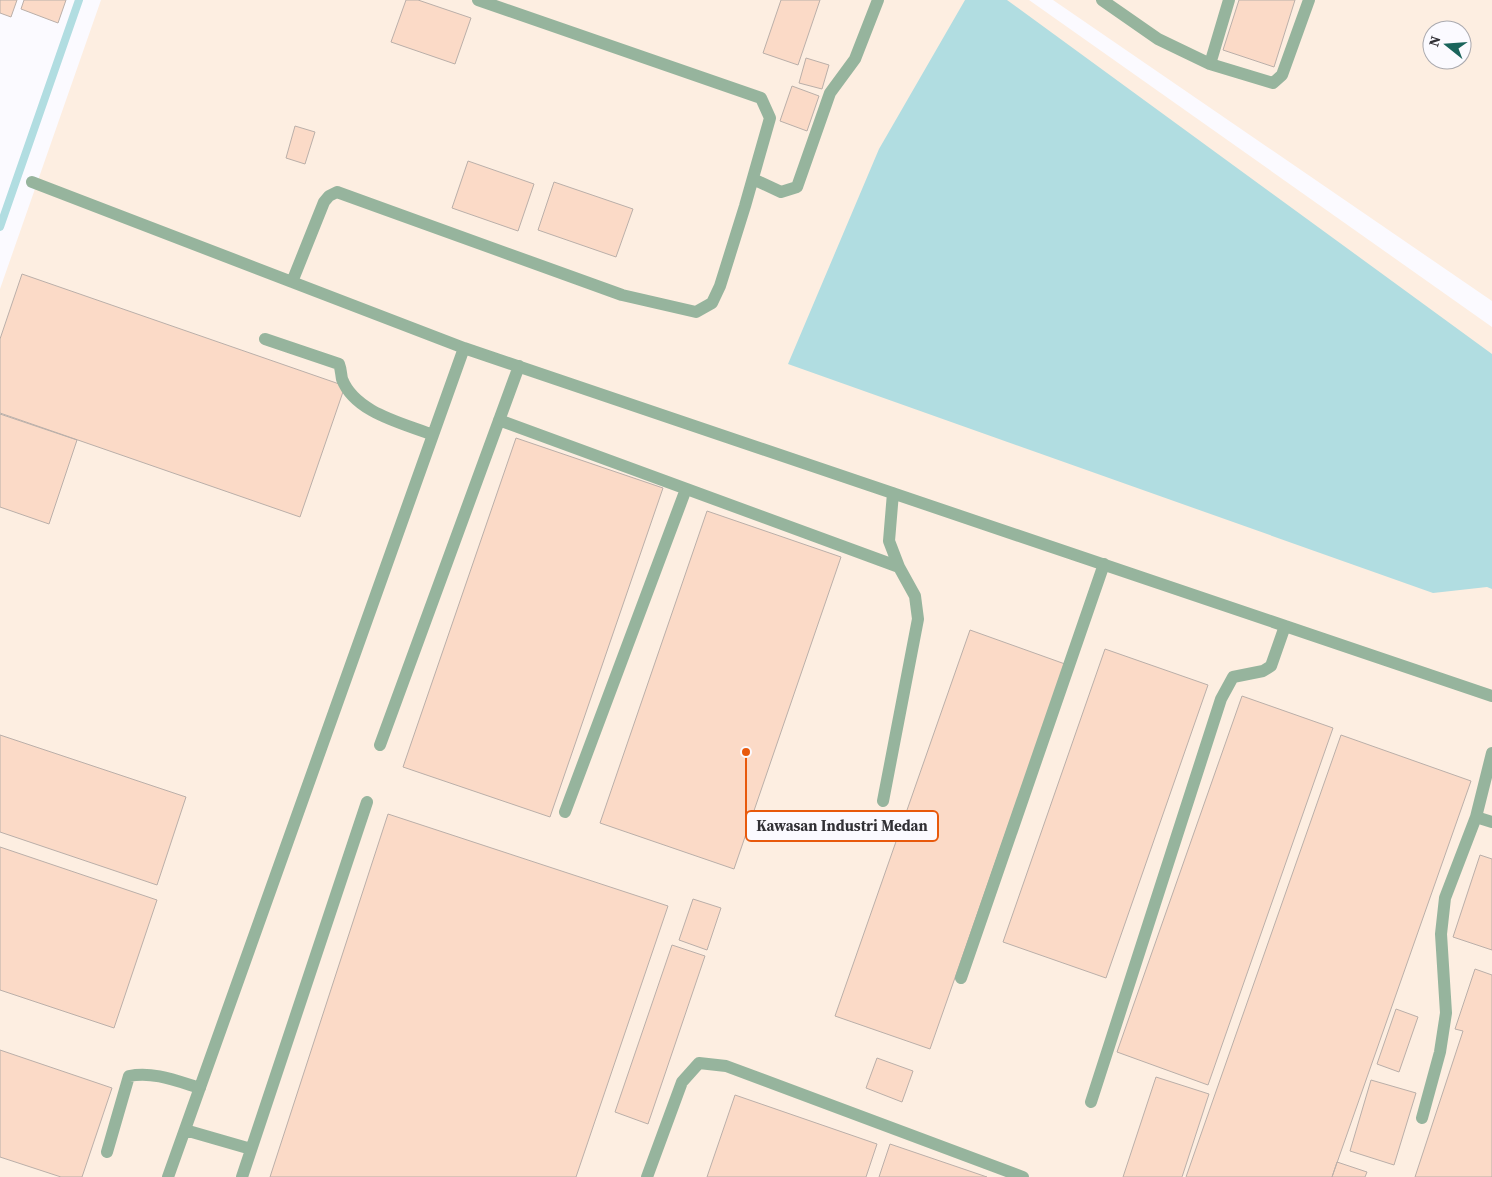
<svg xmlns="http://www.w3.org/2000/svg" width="1492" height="1177" viewBox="0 0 1492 1177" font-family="'Source Serif 4',serif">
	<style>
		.industrial { fill: #fdeee1; fill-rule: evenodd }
		.water { fill: #b1dde1 }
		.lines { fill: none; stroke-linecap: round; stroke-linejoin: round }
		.stream { stroke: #b1dde1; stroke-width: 8 }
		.building { fill: #fbdac7; stroke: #baafa9 }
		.service { stroke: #96b49d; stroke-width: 12 }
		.leader { fill: none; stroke: #e8590c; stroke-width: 2 }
		.callout-dot { fill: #e8590c; stroke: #fbfaff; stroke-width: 2 }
		.callout { fill: #fbfaff; stroke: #e8590c; stroke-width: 2 }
		.callout-label { font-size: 15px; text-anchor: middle; font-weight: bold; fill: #323136 }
	</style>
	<rect width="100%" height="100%" fill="#fbfaff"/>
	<path class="industrial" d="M101,0H1029L1492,327V1177H0V289Z
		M1053,0H1492V301ZM1432,30H1462V60H1432Z"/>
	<path class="water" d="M965,0H1007L1492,354V589L1487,587L1433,593L788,364L879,149Z"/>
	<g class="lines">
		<path class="stream" d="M0,227L79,0"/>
	</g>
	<path class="building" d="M0,0H17L11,17L0,13Z
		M24,0H66L58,23L21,9Z
		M406,0H418L471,18L455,64L391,42Z
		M781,0H820L798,65L763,53Z
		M1239,0H1295L1274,67L1223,50Z
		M806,58L829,65L822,89L799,83Z
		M792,86L819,96L807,131L780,121Z
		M295,126L315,132L305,164L286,158Z
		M468,161L534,184L518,231L452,208Z
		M554,182L633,209L616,257L538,230Z
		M22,274L345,386L300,517L0,413V339Z
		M0,414L77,440L49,524L0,507Z
		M516,438L663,488L550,817L403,767Z
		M707,511L841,557L734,869L600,823Z
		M970,630L1065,664L930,1049L835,1016Z
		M1105,649L1208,685L1106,978L1003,942Z
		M1242,696L1333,728L1208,1085L1117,1052Z
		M0,735L186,797L157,885L0,832Z
		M1341,735L1471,781L1332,1177H1186Z
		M388,814L668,906L576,1177H270Z
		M0,847L157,900L114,1028L0,990Z
		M1480,855L1492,859V950L1453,937Z
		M693,899L721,908L707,950L679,940Z
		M672,945L705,956L648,1124L615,1112Z
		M1475,969L1492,975V1177H1415L1463,1031L1455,1029Z
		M1396,1009L1418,1017L1399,1072L1377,1064Z
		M0,1050L112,1088L82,1177H61L0,1157Z
		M877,1058L913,1071L902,1102L866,1088Z
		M1156,1077L1209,1094L1182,1177H1123Z
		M1371,1080L1416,1093L1394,1165L1350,1151Z
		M735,1095L877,1144L866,1177H707Z
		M890,1144L987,1177H879Z
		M1337,1162L1367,1172L1365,1177H1332Z"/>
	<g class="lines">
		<path class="service" d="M1102,0L1158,39L1210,64L1273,83L1282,75L1309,0
			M1210,64L1229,0
			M753,179L781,192L797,187L830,93L855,59L878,0
			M32,182L464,348
			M292,282L324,202L329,196L337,192L622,295L696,312L712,303L720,286L745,206L770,118L761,98L478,0
			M265,339L339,364C341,369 341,374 342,379C355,413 403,423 433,435
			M499,420L899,567
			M380,745L519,366
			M1492,753L1476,817L1492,822
			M883,801L918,619L915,596L899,567L889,541L893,493
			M565,812L686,489
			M961,978L1104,564
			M1091,1102L1221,699L1233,677L1263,671L1271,666L1285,626
			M1422,1118L1440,1052L1446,1013L1441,934L1445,898L1476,817
			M185,1130L251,1149
			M107,1152L129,1076C153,1071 177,1081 200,1088
			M168,1177L464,348L1492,696
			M242,1177L367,802
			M647,1177L682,1082L699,1063L726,1066L1023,1177"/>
	</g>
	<path class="leader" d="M746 752L746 826"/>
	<circle class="callout-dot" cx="746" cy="752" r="5"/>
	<rect class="callout" x="746" y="811" width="192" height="30" rx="5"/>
	<g class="callout-label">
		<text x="842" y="831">Kawasan Industri Medan</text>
	</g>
	<g transform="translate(1447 45) rotate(287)"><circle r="24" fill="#fbfaff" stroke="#abaaaf"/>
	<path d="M0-4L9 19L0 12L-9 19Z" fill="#1a645b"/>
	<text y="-8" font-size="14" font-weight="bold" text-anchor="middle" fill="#323136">N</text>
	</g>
</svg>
